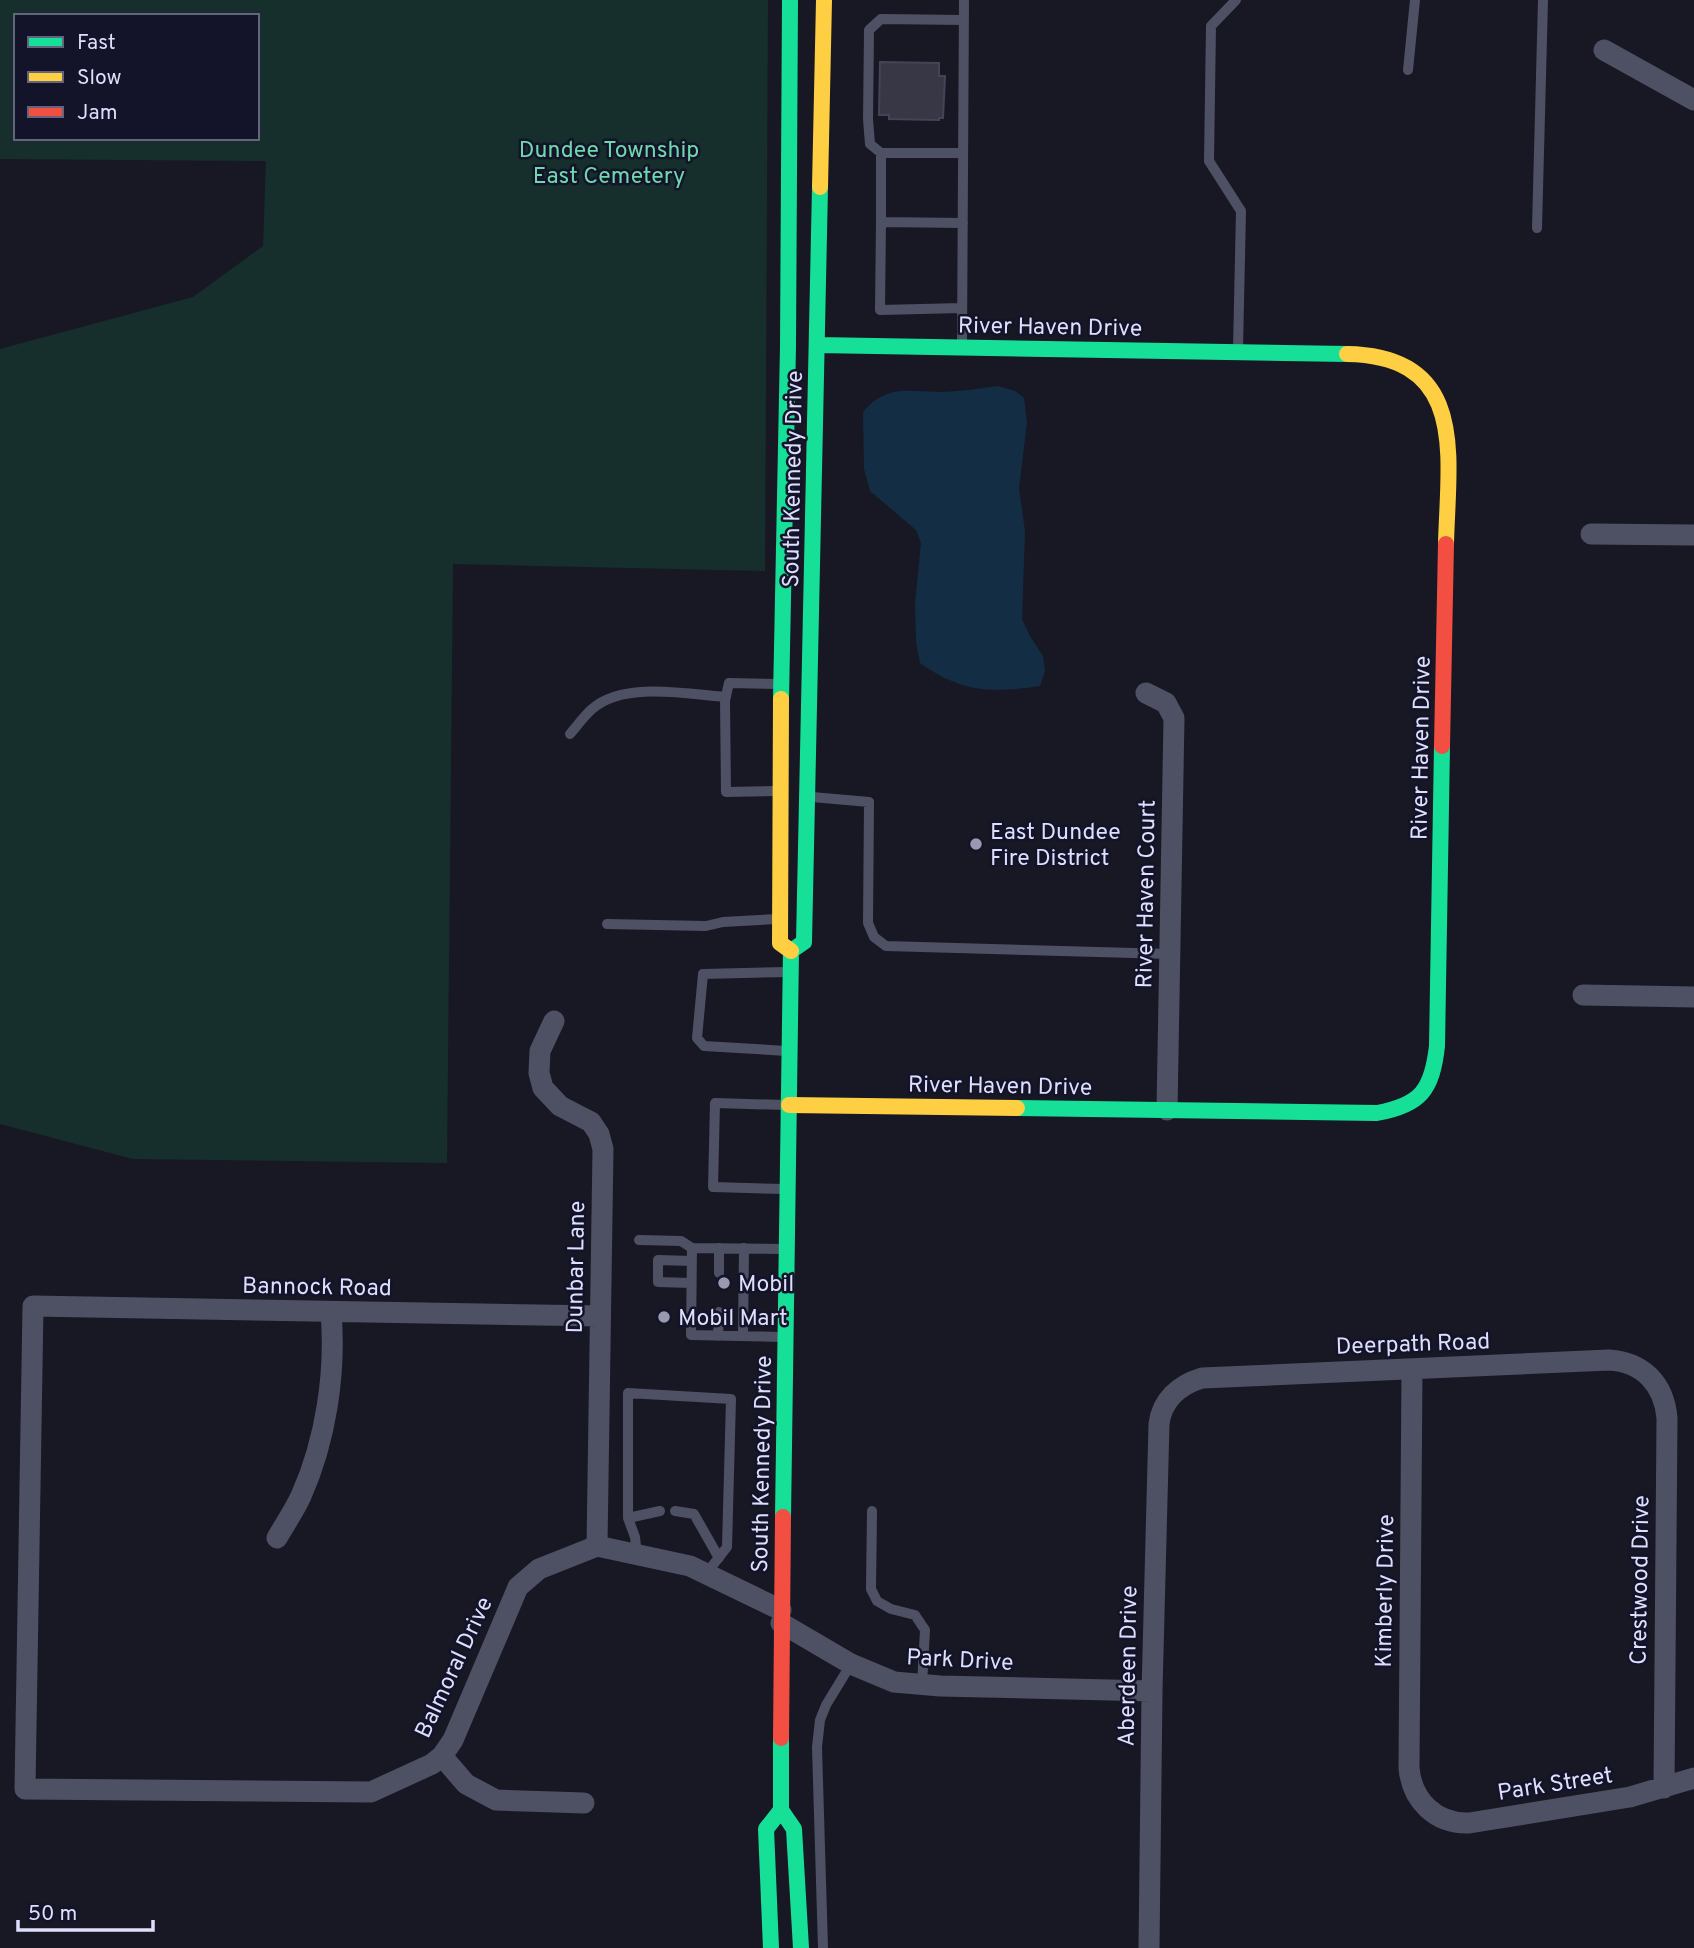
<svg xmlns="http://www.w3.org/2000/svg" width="1694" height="1948" viewBox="0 0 1694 1948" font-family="Overpass,sans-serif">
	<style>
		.green { fill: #162f2c; fill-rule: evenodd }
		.water { fill: #132d45 }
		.building { fill: #373745; stroke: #454456; stroke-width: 2 }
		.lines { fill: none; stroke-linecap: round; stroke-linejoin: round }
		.lane { stroke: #4e5064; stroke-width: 10 }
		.street { stroke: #4e5064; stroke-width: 21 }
		.fast { stroke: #16e098; stroke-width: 16 }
		.slow { stroke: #ffcf43; stroke-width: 16 }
		.jam { stroke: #f24e42; stroke-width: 16 }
		.poi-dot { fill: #9999b0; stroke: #131329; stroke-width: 2.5 }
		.labels { text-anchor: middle; stroke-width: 5; stroke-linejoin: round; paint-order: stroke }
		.park-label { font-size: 23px; fill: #6ed8ac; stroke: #131329 }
		.street-label { font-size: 23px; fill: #dedffc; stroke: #131329 }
		.poi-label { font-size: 23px; fill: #dedffc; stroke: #131329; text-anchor: start }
	</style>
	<rect width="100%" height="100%" fill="#181824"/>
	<path class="green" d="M0,0H768L765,571L453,564L447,1163L133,1159L0,1124V349L193,297L263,246L266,161L0,159ZM16,16H257V138H16Z"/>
	<path class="water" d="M998,386L1015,391L1024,398L1027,423L1019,488L1025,531L1022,619L1030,636L1043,656L1045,671L1040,686C990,693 963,693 920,663L916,642L915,604L921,543L916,530L870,491L864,469L863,412C887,383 910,392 943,392C962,391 979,389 998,386Z"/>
	<path class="building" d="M880,62L939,63V76H945L943,118H939V120L889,119V115H879Z"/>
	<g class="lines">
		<path class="lane" d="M1236,0L1211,26L1209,161L1241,211L1238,349
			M1408,70L1415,0
			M881,153L870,144L868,119L869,30L881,19L964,20
			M881,222V153H963
			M1537,228L1543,0
			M962,308L880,310L881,222L963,223
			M962,345L964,0
			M570,734C577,726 584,716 592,709C623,681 687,694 726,697
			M776,791L726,792L725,700L729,683L778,684
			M812,797L869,802L868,923L874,937L886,946L1170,954
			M607,924L706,926L723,922L777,919
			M787,1051L704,1046L697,1038L703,974L788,972
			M784,1189L713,1187L715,1103L785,1105
			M639,1240L681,1241L692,1248
			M719,1273V1248
			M691,1283L658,1282V1260L692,1261
			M718,1336L719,1312
			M743,1336L744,1248
			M782,1337L691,1335L692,1248L784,1249
			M675,1511L694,1514L719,1558
			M872,1511L871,1589L877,1601L891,1609L915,1615L925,1630L922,1685
			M628,1518L660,1511
			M637,1555L635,1537L628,1518V1393L731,1399L727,1547L706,1574
			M823,1948L817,1747L820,1720L826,1705L851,1664"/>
		<path class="street" d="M1604,50L1694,100
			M1591,534L1694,535
			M1146,693L1166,703L1174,718L1167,1110
			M1583,995L1694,997
			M554,1021L540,1051L539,1073L543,1088L560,1106L591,1122L599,1134L603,1149L597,1546
			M600,1316L33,1306L25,1789L371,1792L432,1764L442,1756L453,1740L518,1587L539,1569L597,1546L690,1566L781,1610
			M1412,1370L1409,1768C1412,1801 1436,1824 1469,1823L1630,1797L1694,1778
			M277,1538C285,1524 294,1511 301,1496C326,1440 336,1373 331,1312
			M781,1623L851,1664L894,1682L940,1686L1152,1691
			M442,1756L466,1784L496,1800L584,1803
			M1149,1948L1152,1691L1159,1424C1162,1400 1179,1385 1202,1378L1609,1360C1643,1362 1664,1384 1667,1418L1664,1788"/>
		<path class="fast" d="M817,345L1347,354
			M781,699L788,346L790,0
			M791,951L804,942L820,187
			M1017,1108L1377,1113C1421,1105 1432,1090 1437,1046L1442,746
			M783,1517L791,951
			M781,1738V1810L794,1829L801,1948
			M771,1948L766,1829L781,1810"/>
		<path class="slow" d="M820,187L824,0
			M1347,354C1469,356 1448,457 1446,544
			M781,699L780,943L791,951
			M789,1105L1017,1108"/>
		<path class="jam" d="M1442,746L1446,544
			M781,1738L783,1517"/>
	</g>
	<g class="poi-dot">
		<circle cx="976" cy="844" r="7"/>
		<circle cx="724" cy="1283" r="7"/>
		<circle cx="664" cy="1317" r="7"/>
	</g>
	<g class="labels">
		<g class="park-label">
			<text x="609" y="157">Dundee Township<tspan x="609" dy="26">East Cemetery</tspan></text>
		</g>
		<g class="street-label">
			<text transform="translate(1050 326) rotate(1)" y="8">River Haven Drive</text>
			<text transform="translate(792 479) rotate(-89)" y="8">South Kennedy Drive</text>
			<text transform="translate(1420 748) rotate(-89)" y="8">River Haven Drive</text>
			<text transform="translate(1145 894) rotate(-89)" y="8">River Haven Court</text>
			<text transform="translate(1000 1085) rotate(1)" y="8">River Haven Drive</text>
			<text transform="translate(575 1267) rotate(-89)" y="8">Dunbar Lane</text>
			<text transform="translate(317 1286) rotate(1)" y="8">Bannock Road</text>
			<text transform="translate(1413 1343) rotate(-2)" y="8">Deerpath Road</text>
			<text transform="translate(761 1464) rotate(-89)" y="8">South Kennedy Drive</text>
			<text transform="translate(1639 1580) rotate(-89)" y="8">Crestwood Drive</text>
			<text transform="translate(1384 1591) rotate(-89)" y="8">Kimberly Drive</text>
			<text transform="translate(960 1659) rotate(3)" y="8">Park Drive</text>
			<text transform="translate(1127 1666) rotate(-89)" y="8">Aberdeen Drive</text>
			<text transform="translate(453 1667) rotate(-65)" y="8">Balmoral Drive</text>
			<text transform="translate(1555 1783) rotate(-9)" y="8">Park Street</text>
		</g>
		<g class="poi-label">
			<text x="990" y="839">East Dundee<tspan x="990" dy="26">Fire District</tspan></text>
			<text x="738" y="1291">Mobil</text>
			<text x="678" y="1325">Mobil Mart</text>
		</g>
	</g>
	<rect x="14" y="14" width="245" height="126" fill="#131329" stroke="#64657d" stroke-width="2"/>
	<rect x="28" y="37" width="35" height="10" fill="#16e098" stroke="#64657d" stroke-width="2"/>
	<text x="77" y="49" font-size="21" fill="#dedffc">Fast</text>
	<rect x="28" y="72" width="35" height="10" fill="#ffcf43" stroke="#64657d" stroke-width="2"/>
	<text x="77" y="84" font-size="21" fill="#dedffc">Slow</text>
	<rect x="28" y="107" width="35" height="10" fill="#f24e42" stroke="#64657d" stroke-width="2"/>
	<text x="77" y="119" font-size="21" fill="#dedffc">Jam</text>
	<path d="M18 1920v10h135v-10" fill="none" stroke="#dedffc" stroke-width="3.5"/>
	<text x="28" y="1920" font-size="21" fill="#dedffc" stroke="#131329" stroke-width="5" paint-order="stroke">50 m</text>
</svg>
